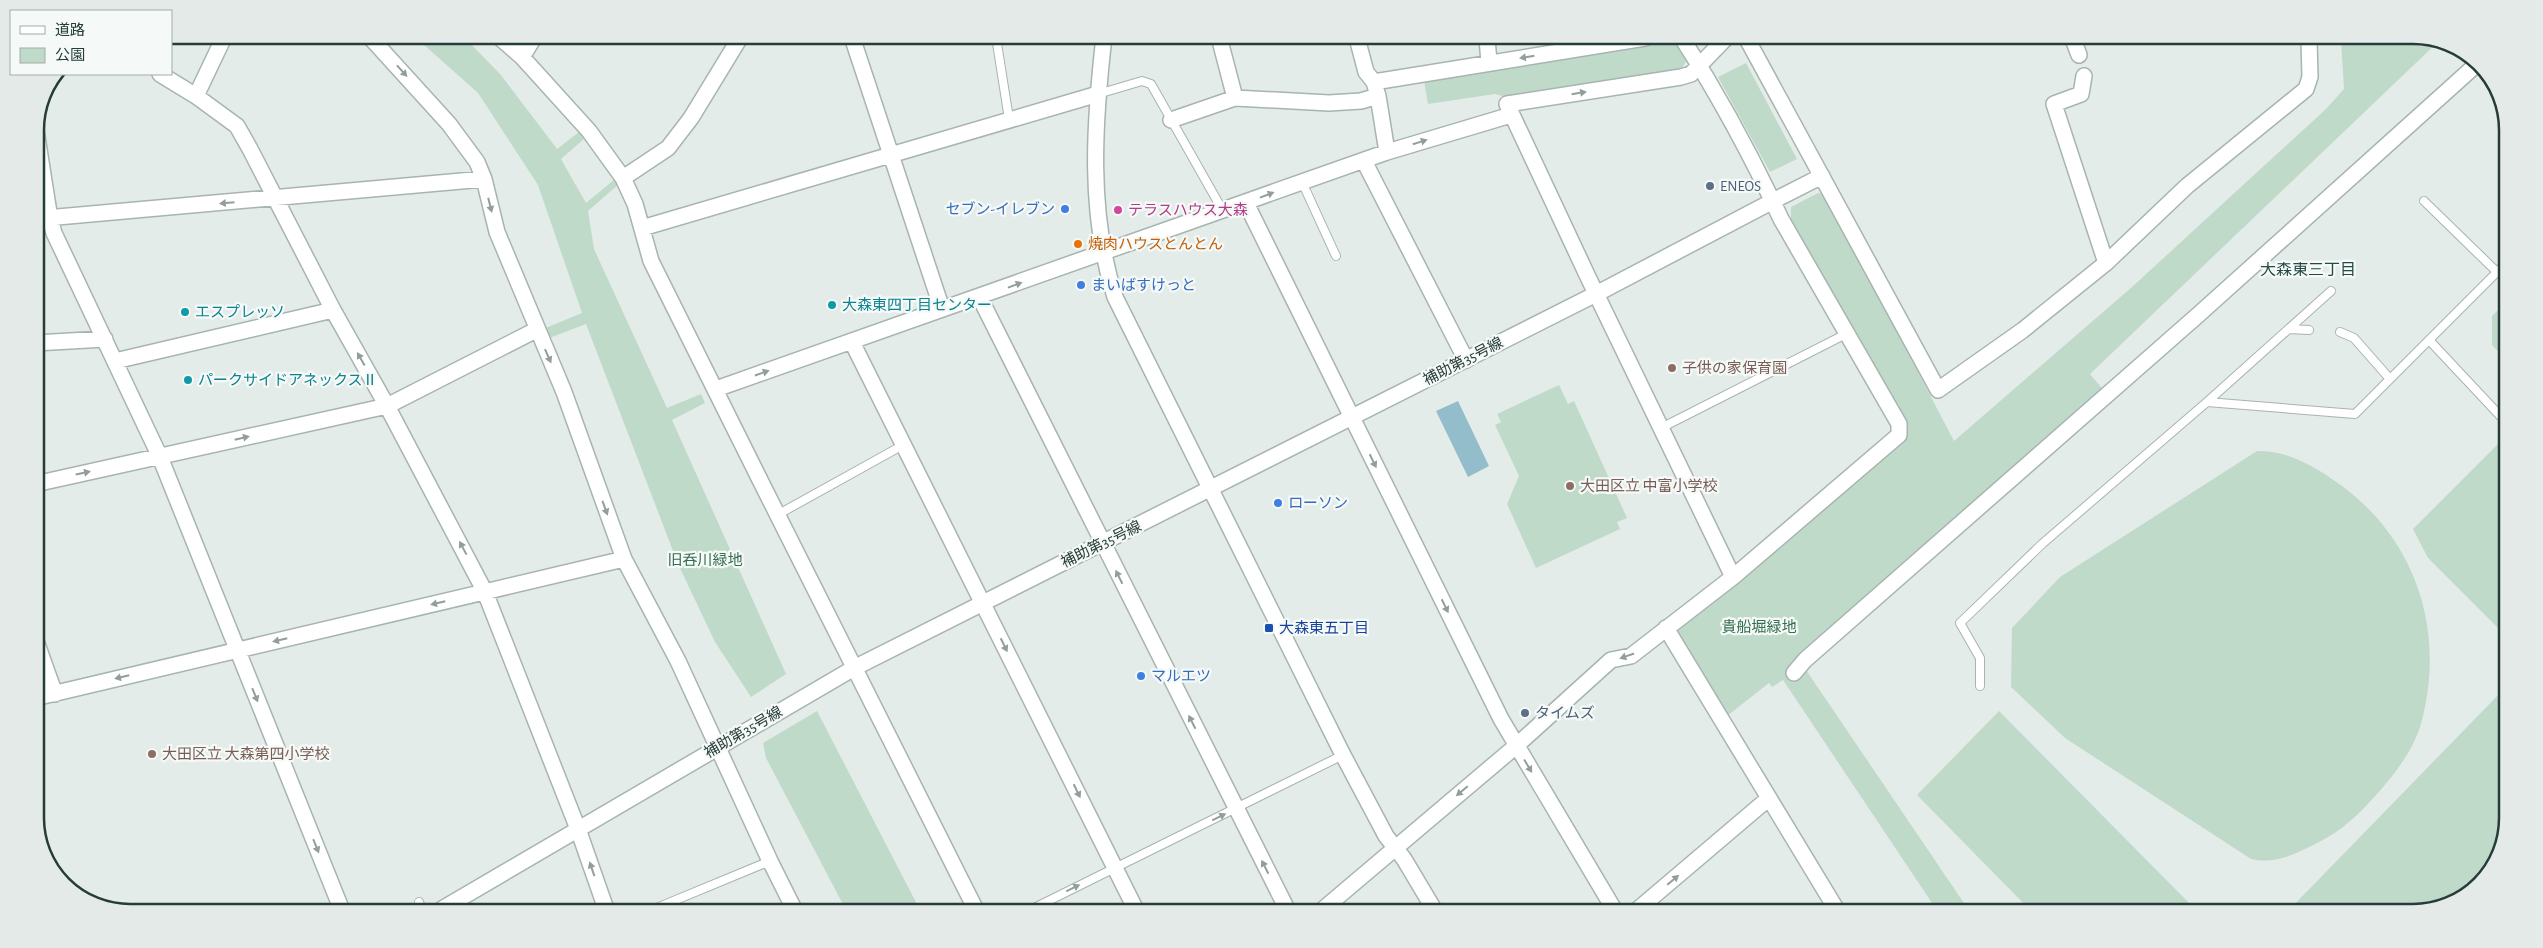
<svg xmlns="http://www.w3.org/2000/svg" width="2543" height="948" viewBox="0 0 2543 948" font-family="'Alegreya Sans','Noto Sans JP',sans-serif">
	<style>
		.green { fill: #c0daca }
		.water { fill: #93bdca }
		.lines { fill: none; stroke-linecap: round; stroke-linejoin: round }
		.service-casing { stroke: #a7b4b0; stroke-width: 10 }
		.minor-casing { stroke: #a7b4b0; stroke-width: 18 }
		.tertiary-casing { stroke: #a7b4b0; stroke-width: 18 }
		.service { stroke: #fff; stroke-width: 8 }
		.minor { stroke: #fff; stroke-width: 15 }
		.tertiary { stroke: #fff; stroke-width: 15 }
		.oneway { fill: #929e9c }
		.service-dot { fill: #5c6f8a; stroke: #f5f9f7; stroke-width: 2 }
		.shop-dot { fill: #3f7fe0; stroke: #f5f9f7; stroke-width: 2 }
		.hotel-dot { fill: #d1479c; stroke: #f5f9f7; stroke-width: 2 }
		.food-dot { fill: #e8710a; stroke: #f5f9f7; stroke-width: 2 }
		.culture-dot { fill: #0f9aa8; stroke: #f5f9f7; stroke-width: 2 }
		.education-dot { fill: #8d6e63; stroke: #f5f9f7; stroke-width: 2 }
		.transit-dot { fill: #1a4fb4; stroke: #f5f9f7; stroke-width: 2 }
		.labels { text-anchor: middle; stroke-width: 4.5; stroke-linejoin: round; paint-order: stroke }
		.service-label { font-size: 15px; fill: #4e5e75; stroke: #f5f9f7; text-anchor: start }
		.shop-label { font-size: 15px; fill: #366cbe; stroke: #f5f9f7; text-anchor: start }
		.hotel-label { font-size: 15px; fill: #b23c85; stroke: #f5f9f7; text-anchor: start }
		.food-label { font-size: 15px; fill: #c56008; stroke: #f5f9f7; text-anchor: start }
		.culture-label { font-size: 15px; fill: #0d838f; stroke: #f5f9f7; text-anchor: start }
		.street-label { font-size: 15px; fill: #263c38; stroke: #f5f9f7 }
		.education-label { font-size: 15px; fill: #785e54; stroke: #f5f9f7; text-anchor: start }
		.park-label { font-size: 15px; fill: #356e50; stroke: #f5f9f7 }
		.transit-label { font-size: 15px; fill: #164399; stroke: #f5f9f7; text-anchor: start }
		.neighbourhood-label { font-size: 16px; fill: #244c45; stroke: #f5f9f7 }
		.rim { fill: none; stroke: #263c38; stroke-width: 2.5 }
	</style>
	<rect width="100%" height="100%" fill="#e4ece9"/>
	<path class="green" d="M414,36H463L501,75L557,149L579,132L585,138L561,159L586,203L615,179L619,184L588,211L594,249L667,408L701,394L705,403L672,420L786,674L751,697L715,642L678,564L586,324L547,339L543,329L582,313L538,185L478,93Z
		M1673,40L1686,61L1682,69L1511,98L1495,94L1428,104L1424,81Z
		M2341,40H2440L2090,374L2107,394L1802,664L1970,912H1938L1783,680L1772,687L1769,683L1722,720L1666,628L1899,435L1791,220V207L1818,193L1825,194L1954,441L2132,287L2326,109L2344,89Z
		M1746,63L1797,159L1770,172L1718,77Z
		M2507,301L2506,360L2492,345V316Z
		M1559,385L1568,404L1574,401L1627,518L1617,522L1620,529L1536,568L1507,504L1519,476L1495,425L1501,422L1497,414Z
		M2506,436L2504,634L2428,558L2413,529Z
		M2257,451C2290,450 2321,470 2346,489C2420,546 2446,638 2420,727C2412,752 2394,775 2377,794C2360,813 2342,831 2319,842C2297,853 2276,865 2251,859L2065,738L2011,687L2012,628L2060,577Z
		M2504,689L2503,849L2466,897L2413,913H2286Z
		M817,711L920,910H846L766,758L763,743Z
		M1999,711L2199,913L2032,912L1917,795Z"/>
	<path class="water" d="M1458,401L1489,466L1468,477L1436,411Z"/>
	<g class="lines">
		<g class="service-casing">
			<path id="service" d="M996,37L1009,119
				M1098,94L1142,81L1151,84L1223,211
				M1302,182L1336,256
				M2424,201L2497,272
				M2289,329L2309,330
				M2340,332L2354,338L2390,379
				M2429,340L2505,421
				M2207,402L2331,291
				M1661,428L1846,334
				M777,515L905,444
				M1980,686V658L1960,623L2042,544L2207,402L2355,414L2507,262
				M419,902L422,909
				M654,909L770,861
				M1030,910L1343,755"/>
		</g>
		<g class="minor-casing">
			<path id="minor" d="M369,36L449,124L477,162L484,179L497,232L564,392L624,559L678,661L770,861L794,909
				M498,36L522,57L589,131L623,178L635,204L651,261L759,478
				M852,37L942,309
				M1219,37L1235,98
				M1357,38L1366,72L1374,82L1378,96L1387,152
				M1487,38L1489,63
				M1725,39L1691,74L1681,77L1507,104L1588,277L1733,577
				M1747,39L1938,390L2023,330L2106,263L2187,186L2306,89L2310,77L2309,40
				M2073,39L2079,55
				M522,57L535,36
				M160,74L196,96L237,126L250,149L333,310L387,406L485,592L578,829L606,909
				M2084,76L2081,94L2054,104L2106,263
				M1374,82L1645,38
				M196,96L225,35
				M1171,120L1235,98L1329,103L1361,101L1378,96
				M35,124L50,219L54,233L160,457L341,908
				M1364,161L1466,360
				M623,178L668,148L691,118L741,36
				M1773,201L1822,176
				M1246,203L1501,719L1615,911
				M35,219L484,179
				M642,228L1098,94
				M980,298L1288,911
				M852,342L1136,910
				M35,343L105,339
				M115,361L333,310
				M716,389L1387,152L1511,115
				M35,484L387,406L536,330
				M1666,628L1838,912
				M36,641L55,694
				M1794,673L1805,660L2198,315L2477,64
				M35,698L624,559
				M1321,911L1516,746L1611,660L1631,656L1733,577L1899,435V424L1781,219C1752,157 1719,96 1682,38
				M1636,911L1769,798"/>
		</g>
		<g class="tertiary-casing">
			<path id="tertiary" d="M1104,37C1094,124 1088,213 1115,297L1343,755L1386,836L1404,859L1435,911
				M759,478L976,910
				M442,909L854,668L1596,294L1773,201"/>
		</g>
		<use href="#service" class="service"/>
		<use href="#minor" class="minor"/>
		<use href="#tertiary" class="tertiary"/>
	</g>
	<defs><path id="oneway-solid" d="M-6-.8H1V-3.2L6.5 0L1 3.2V.8H-6Z" transform="scale(1.25)"/></defs>
	<g class="oneway">
		<use href="#oneway-solid" transform="translate(1527 57) rotate(171)"/>
		<use href="#oneway-solid" transform="translate(402 71) rotate(48)"/>
		<use href="#oneway-solid" transform="translate(1579 93) rotate(-9)"/>
		<use href="#oneway-solid" transform="translate(1420 142) rotate(-17)"/>
		<use href="#oneway-solid" transform="translate(1267 195) rotate(-21)"/>
		<use href="#oneway-solid" transform="translate(227 203) rotate(175)"/>
		<use href="#oneway-solid" transform="translate(490 205) rotate(76)"/>
		<use href="#oneway-solid" transform="translate(1015 285) rotate(-20)"/>
		<use href="#oneway-solid" transform="translate(548 356) rotate(66)"/>
		<use href="#oneway-solid" transform="translate(361 359) rotate(-119)"/>
		<use href="#oneway-solid" transform="translate(762 373) rotate(-19)"/>
		<use href="#oneway-solid" transform="translate(242 438) rotate(-13)"/>
		<use href="#oneway-solid" transform="translate(1373 461) rotate(64)"/>
		<use href="#oneway-solid" transform="translate(83 473) rotate(-12)"/>
		<use href="#oneway-solid" transform="translate(605 508) rotate(70)"/>
		<use href="#oneway-solid" transform="translate(463 548) rotate(-118)"/>
		<use href="#oneway-solid" transform="translate(1119 577) rotate(-117)"/>
		<use href="#oneway-solid" transform="translate(438 603) rotate(167)"/>
		<use href="#oneway-solid" transform="translate(1445 606) rotate(64)"/>
		<use href="#oneway-solid" transform="translate(280 640) rotate(167)"/>
		<use href="#oneway-solid" transform="translate(1004 645) rotate(64)"/>
		<use href="#oneway-solid" transform="translate(1627 656) rotate(161)"/>
		<use href="#oneway-solid" transform="translate(122 677) rotate(167)"/>
		<use href="#oneway-solid" transform="translate(255 695) rotate(68)"/>
		<use href="#oneway-solid" transform="translate(1192 722) rotate(-117)"/>
		<use href="#oneway-solid" transform="translate(1528 766) rotate(59)"/>
		<use href="#oneway-solid" transform="translate(1077 791) rotate(64)"/>
		<use href="#oneway-solid" transform="translate(1462 791) rotate(140)"/>
		<use href="#oneway-solid" transform="translate(1219 817) rotate(-26)"/>
		<use href="#oneway-solid" transform="translate(316 846) rotate(68)"/>
		<use href="#oneway-solid" transform="translate(1265 867) rotate(-117)"/>
		<use href="#oneway-solid" transform="translate(592 869) rotate(-109)"/>
		<use href="#oneway-solid" transform="translate(1673 880) rotate(-40)"/>
		<use href="#oneway-solid" transform="translate(1073 888) rotate(-26)"/>
	</g>
	<g class="service-dot">
		<circle cx="1710" cy="186" r="5"/>
		<circle cx="1525" cy="713" r="5"/>
	</g>
	<g class="shop-dot">
		<circle cx="1065" cy="209" r="5"/>
		<circle cx="1081" cy="285" r="5"/>
		<circle cx="1278" cy="503" r="5"/>
		<circle cx="1141" cy="676" r="5"/>
	</g>
	<circle class="hotel-dot" cx="1118" cy="210" r="5"/>
	<circle class="food-dot" cx="1078" cy="244" r="5"/>
	<g class="culture-dot">
		<circle cx="832" cy="305" r="5"/>
		<circle cx="185" cy="312" r="5"/>
		<circle cx="188" cy="380" r="5"/>
	</g>
	<g class="education-dot">
		<circle cx="1672" cy="368" r="5"/>
		<circle cx="1570" cy="486" r="5"/>
		<circle cx="152" cy="754" r="5"/>
	</g>
	<rect class="transit-dot" x="1264" y="623" width="10" height="10" rx="2.5"/>
	<g class="labels">
		<g class="service-label">
			<text x="1720" y="191">ENEOS</text>
			<text x="1535" y="718">タイムズ</text>
		</g>
		<g class="shop-label">
			<text x="1055" y="214" text-anchor="end">セブン-イレブン</text>
			<text x="1091" y="290">まいばすけっと</text>
			<text x="1288" y="508">ローソン</text>
			<text x="1151" y="681">マルエツ</text>
		</g>
		<g class="hotel-label">
			<text x="1128" y="215">テラスハウス大森</text>
		</g>
		<g class="food-label">
			<text x="1088" y="249">焼肉ハウスとんとん</text>
		</g>
		<g class="culture-label">
			<text x="842" y="310">大森東四丁目センター</text>
			<text x="195" y="317">エスプレッソ</text>
			<text x="198" y="385">パークサイドアネックスⅡ</text>
		</g>
		<g class="street-label">
			<text transform="translate(1463 361) rotate(-27)" y="5">補助第35号線</text>
			<text transform="translate(1101 544) rotate(-26)" y="5">補助第35号線</text>
			<text transform="translate(743 732) rotate(-30)" y="5">補助第35号線</text>
		</g>
		<g class="education-label">
			<text x="1682" y="373">子供の家保育園</text>
			<text x="1580" y="491">大田区立 中富小学校</text>
			<text x="162" y="759">大田区立 大森第四小学校</text>
		</g>
		<g class="park-label">
			<text x="705" y="565">旧呑川緑地</text>
			<text x="1759" y="632">貴船堀緑地</text>
		</g>
		<g class="transit-label">
			<text x="1279" y="633">大森東五丁目</text>
		</g>
		<g class="neighbourhood-label">
			<text x="2308" y="275">大森東三丁目</text>
		</g>
	</g>
	<path d="M0 0H2543V948H0ZM130 44H2413A86 86 0 0 1 2499 130V818A86 86 0 0 1 2413 904H130A86 86 0 0 1 44 818V130A86 86 0 0 1 130 44Z" fill="#e4eae8" fill-rule="evenodd"/>
	<path class="rim" d="M130 44H2413A86 86 0 0 1 2499 130V818A86 86 0 0 1 2413 904H130A86 86 0 0 1 44 818V130A86 86 0 0 1 130 44Z"/>
	<rect x="10" y="10" width="162" height="65" fill="#f5f9f7" stroke="#a2adab"/>
	<rect x="20" y="26" width="25" height="8" fill="#ffffff" stroke="#a2adab"/>
	<text x="55" y="35" font-size="15" fill="#263c38">道路</text>
	<rect x="20" y="48" width="25" height="15" fill="#c0daca" stroke="#a2adab"/>
	<text x="55" y="60" font-size="15" fill="#263c38">公園</text>
</svg>
